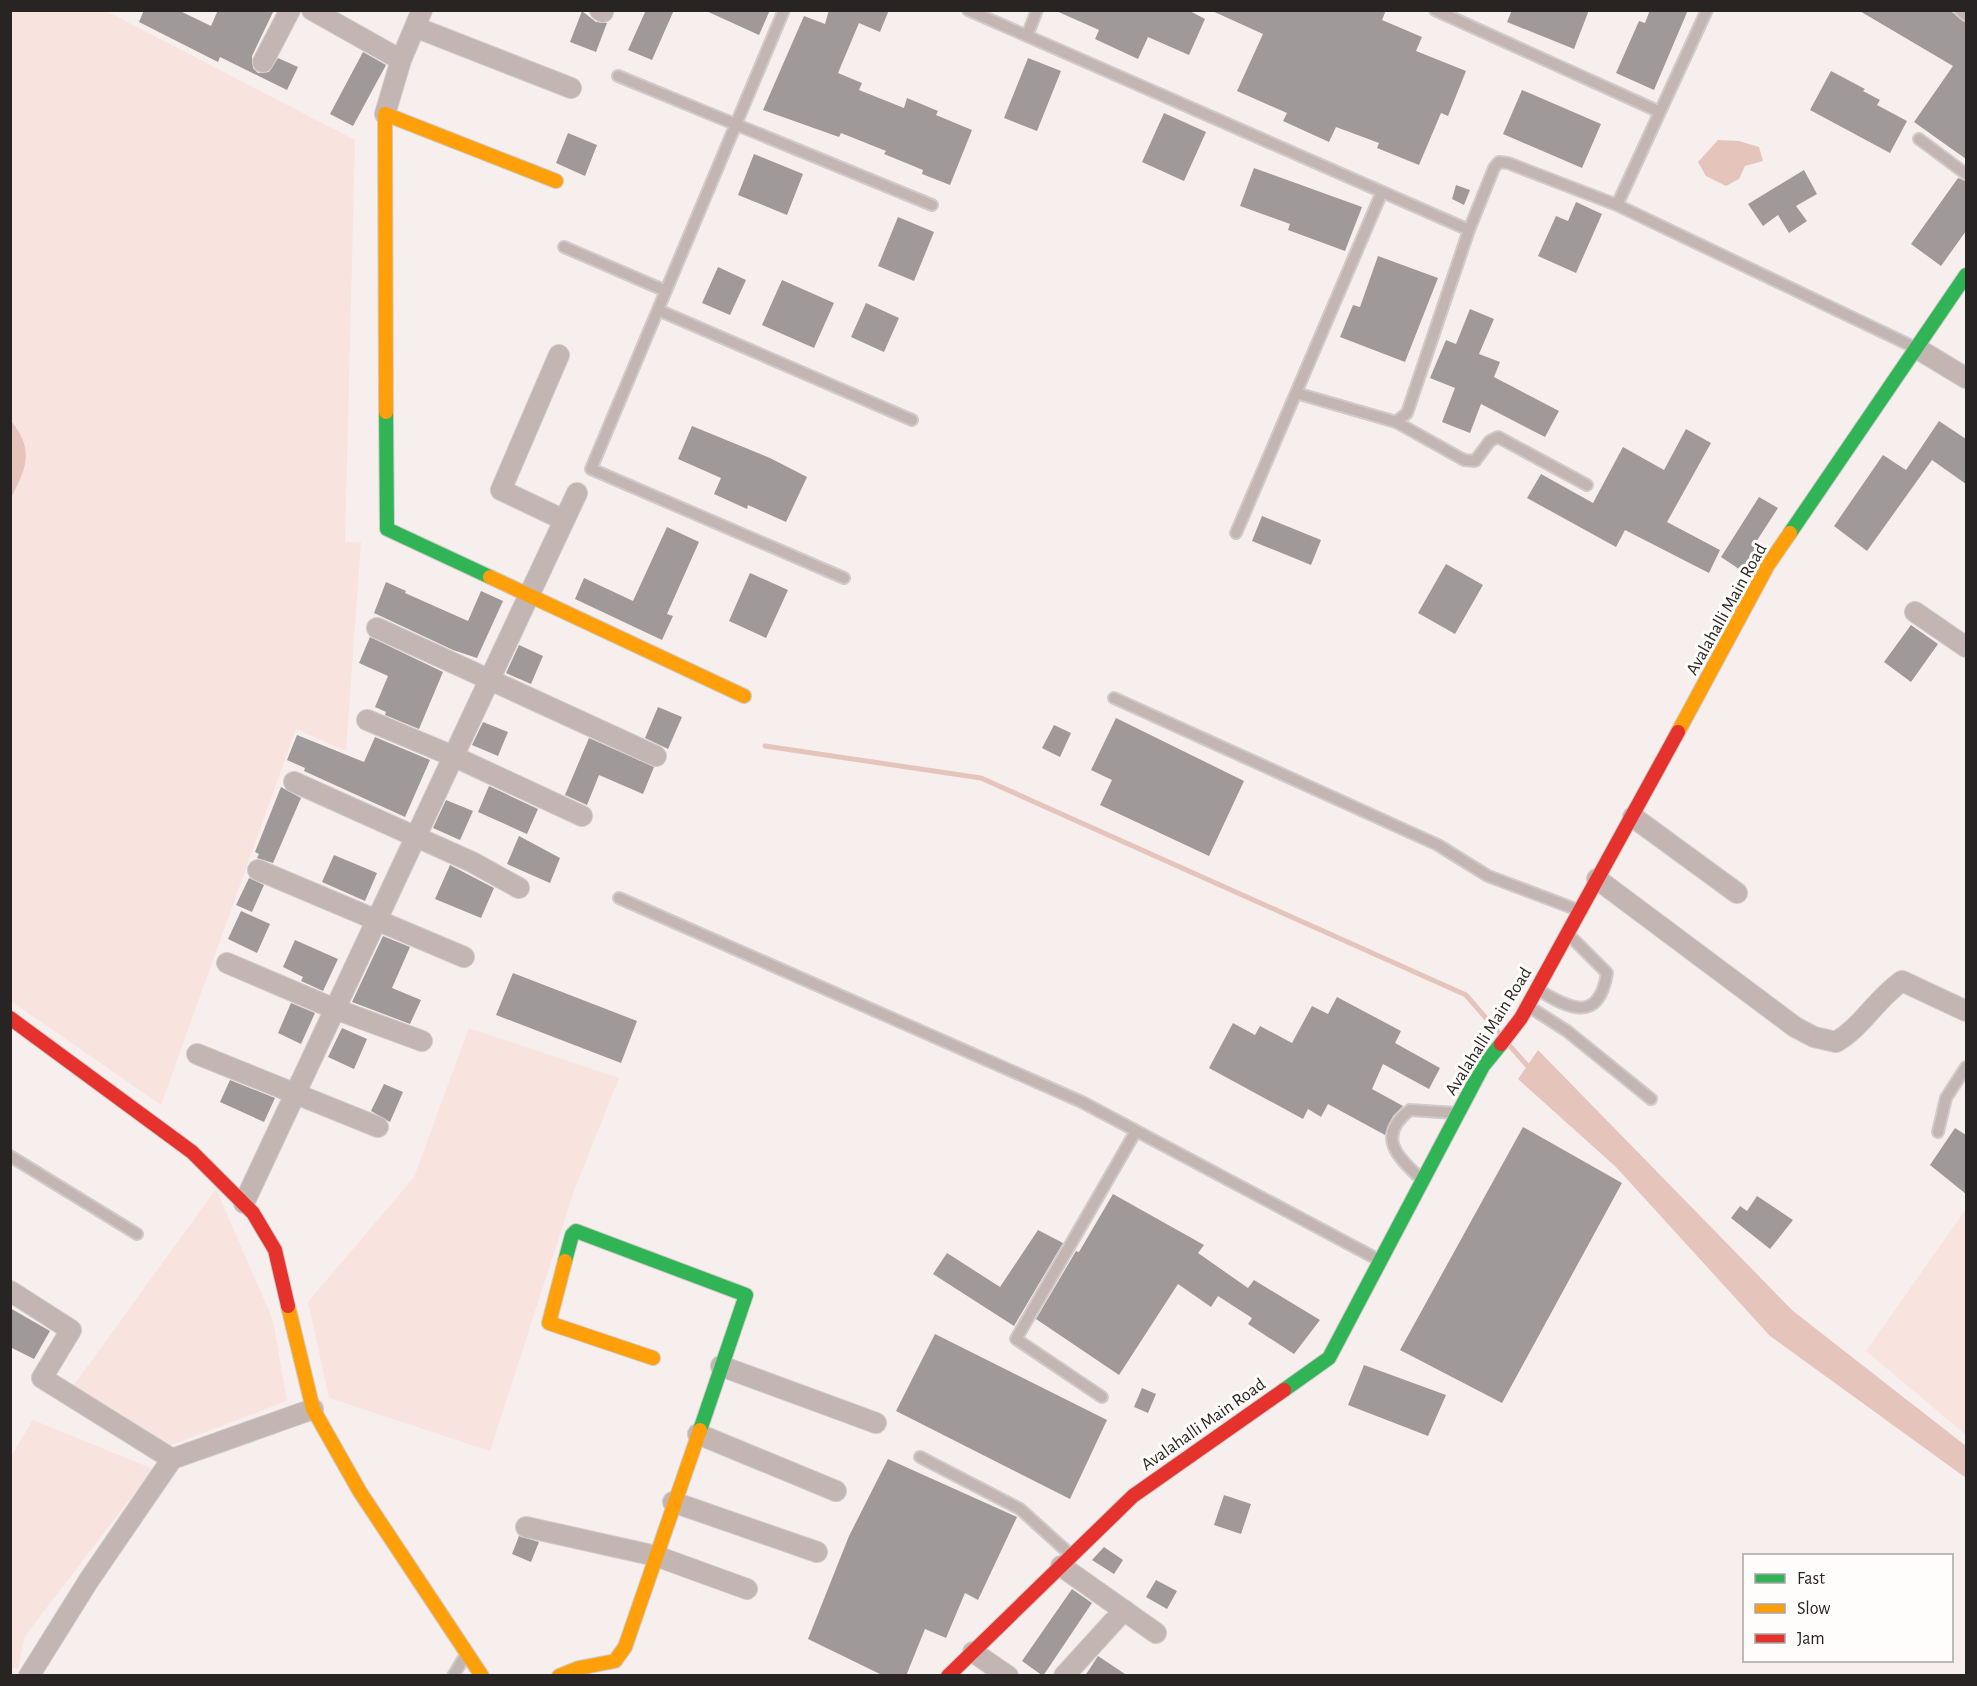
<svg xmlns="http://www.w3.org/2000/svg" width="1977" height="1686" viewBox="0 0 1977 1686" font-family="'Alegreya Sans',sans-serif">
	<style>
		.green { fill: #f9e3de }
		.water { fill: #e5c4bc }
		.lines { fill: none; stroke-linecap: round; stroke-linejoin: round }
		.stream { stroke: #e5c4bc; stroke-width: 5 }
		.building { fill: #9f9a99 }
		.lane-casing { stroke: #d0cbca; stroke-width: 14 }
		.street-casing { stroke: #d0cbca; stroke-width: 22 }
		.fast-casing { stroke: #d0cbca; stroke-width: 16 }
		.slow-casing { stroke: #d0cbca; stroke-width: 16 }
		.jam-casing { stroke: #d0cbca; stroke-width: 16 }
		.lane { stroke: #c2b5b2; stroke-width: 10 }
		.street { stroke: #c2b5b2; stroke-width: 20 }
		.fast { stroke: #30b455; stroke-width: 14 }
		.slow { stroke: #ff9f0a; stroke-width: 14 }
		.jam { stroke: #e5322d; stroke-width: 14 }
		.labels { text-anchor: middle; stroke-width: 6; stroke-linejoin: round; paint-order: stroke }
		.street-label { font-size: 18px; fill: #282423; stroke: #fffcfc }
	</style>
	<rect width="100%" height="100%" fill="#f6efee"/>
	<path class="green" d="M11,11H106L355,140L345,542H361L346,751L296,729L161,1105L11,1001Z
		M469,1028L619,1078L574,1191L490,1451L329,1398L308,1302L414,1177Z
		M216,1189L273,1320L287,1401L171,1445L74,1385Z
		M1966,1209V1435L1866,1351Z
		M33,1420L153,1469L25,1636L18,1669L10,1667L11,1456Z"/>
	<path class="water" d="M1718,140L1739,141L1759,147L1763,161L1745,166L1739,179L1726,186L1706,176L1698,162Z
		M11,421C35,450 26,468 11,498Z
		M1538,1050L1793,1311L1966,1446V1478L1770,1336L1616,1167L1518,1079Z"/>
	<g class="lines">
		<path class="stream" d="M765,746L981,778L1466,995L1498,1032
			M1510,1046L1532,1071"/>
	</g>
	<path class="building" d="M144,10H178L211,26L218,10H274L252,56L253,68L258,73L269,72L278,58L298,67L287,90L220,57L218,62L139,22Z
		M646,10H674L652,60L628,50Z
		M704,10H770L759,35Z
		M829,10H889L880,32L859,23L838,73L862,83L859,90L904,108L907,98L938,111L936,115L972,130L950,185L922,174L923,170L884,154L886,151L841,133L839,137L763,110L804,16L825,24Z
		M1054,10H1188L1205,19L1189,55L1148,37L1138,59L1095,39L1099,30Z
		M1210,10H1386L1382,20L1422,37L1416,51L1466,71L1448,116L1441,113L1419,165L1377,148L1379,143L1336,127L1329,142L1283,121L1287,113L1237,91L1263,34Z
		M1512,10H1589L1574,49L1507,22Z
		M1650,10H1688L1654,90L1616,73L1639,21L1645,23Z
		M1858,10H1949L1966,22V159L1914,122L1953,66Z
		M582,11L596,22L607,23L596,52L570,42Z
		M363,52L386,65L353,126L330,114Z
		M1028,58L1061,71L1037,131L1004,118Z
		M1831,71L1865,89L1863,91L1880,100L1877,105L1907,121L1890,153L1810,110Z
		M1522,90L1601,124L1582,168L1503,134Z
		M1164,113L1206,132L1184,181L1142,162Z
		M568,133L597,145L585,176L556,163Z
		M754,154L803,174L787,215L738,195Z
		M1254,168L1362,207L1345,251L1288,230L1290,224L1240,206Z
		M1804,170L1817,194L1796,206L1807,221L1789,233L1778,215L1763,226L1748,204Z
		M1958,178L1966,181V231L1941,266L1911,244Z
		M1456,185L1470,190L1464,205L1452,199Z
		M1576,202L1602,214L1576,273L1538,256L1556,216L1568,221Z
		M898,217L934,232L914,281L878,266Z
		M1378,256L1438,278L1405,362L1340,337L1353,305L1360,307Z
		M718,267L746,280L730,315L702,303Z
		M782,280L834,303L814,348L762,325Z
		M866,303L899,318L884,352L851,337Z
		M1470,309L1494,319L1479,354L1500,362L1494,377L1559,411L1545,437L1481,404L1470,433L1442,422L1455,388L1430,378L1446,340L1456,344Z
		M1939,421L1966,439V484L1932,460L1867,551L1834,526L1883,455L1906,470Z
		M692,426L770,458L807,477L786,522L748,505L747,509L714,494L721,478L678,459Z
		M1686,429L1711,443L1667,522L1720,550L1709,573L1625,530L1616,547L1527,498L1541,474L1593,503L1623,447L1664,470Z
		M1759,497L1778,508L1756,542L1762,545L1745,573L1721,557Z
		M1262,516L1321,540L1311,565L1252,541Z
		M667,527L699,542L667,614L673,616L662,640L575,599L584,578L633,601Z
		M1446,564L1483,585L1455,634L1418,613Z
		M750,573L788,590L766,638L729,621Z
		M386,582L406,591L405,593L468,621L481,591L503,601L477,658L453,650L374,613Z
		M1911,625L1938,644L1911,682L1884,662Z
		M370,637L443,672L419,729L385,715L386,712L375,707L388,676L359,663Z
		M519,645L543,656L531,684L506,673Z
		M658,707L682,717L668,749L645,738Z
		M1116,718L1244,781L1209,856L1100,805L1112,780L1091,770Z
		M483,722L508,732L498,756L472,745Z
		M1054,725L1071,733L1060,757L1042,748Z
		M297,735L364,762L375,737L430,760L405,817L304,771L305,768L287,760Z
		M589,738L654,767L643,794L599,775L587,805L565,795Z
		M489,786L538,809L527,834L478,812Z
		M281,787L301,798L273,863L257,858L259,854L255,852Z
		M446,800L473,811L460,840L433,828Z
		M519,836L560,858L550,883L507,864Z
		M334,855L377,873L365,901L322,882Z
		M450,865L494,888L481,918L435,899Z
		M249,878L264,885L252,912L236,905Z
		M241,911L270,924L257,953L228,939Z
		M383,936L410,947L392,988L421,1000L410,1024L352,1002Z
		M295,940L338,959L323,991L301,981L303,977L283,967Z
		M513,973L637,1021L621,1063L496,1015Z
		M1337,997L1401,1031L1395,1043L1440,1068L1429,1089L1383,1064L1372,1089L1403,1106L1393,1116L1385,1135L1328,1104L1321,1117L1308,1109L1303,1119L1209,1068L1233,1023L1255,1035L1260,1026L1292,1043L1312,1006L1328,1014Z
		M291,1003L315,1013L301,1044L278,1033Z
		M342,1028L367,1039L354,1069L328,1057Z
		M230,1080L275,1098L264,1122L220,1102Z
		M384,1084L403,1092L390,1122L371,1111Z
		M1523,1127L1622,1183L1502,1403L1400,1350Z
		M1955,1128L1966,1135V1194L1930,1165Z
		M1113,1194L1204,1245L1198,1253L1248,1288L1254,1280L1320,1320L1294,1354L1248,1324L1252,1318L1218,1296L1211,1307L1178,1284L1119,1375L1036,1319L1076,1251L1079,1252Z
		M1757,1196L1793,1220L1770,1249L1731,1218L1740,1206L1747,1211Z
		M1038,1230L1063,1243L1014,1326L933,1274L947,1253L1000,1287Z
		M10,1308L50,1331L34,1359L10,1347Z
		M935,1334L1107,1420L1070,1499L896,1411Z
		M1364,1365L1446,1395L1428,1436L1348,1405Z
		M1142,1388L1156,1394L1148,1413L1134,1407Z
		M888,1459L1017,1517L978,1600L965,1593L946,1638L925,1629L906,1676H884L808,1639L849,1536Z
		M1224,1495L1251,1504L1241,1534L1214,1525Z
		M519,1536L539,1542L531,1562L512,1554Z
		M1104,1547L1123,1560L1114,1574L1092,1560Z
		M1156,1580L1177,1591L1167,1609L1146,1597Z
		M1072,1589L1092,1603L1043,1676L1022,1661Z
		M1098,1656L1128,1676H1085Z"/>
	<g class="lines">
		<g class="lane-casing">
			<path id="lane" d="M784,10L591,469L844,578
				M968,10L1469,230
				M1435,10L1660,112
				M1960,10L1966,15
				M1027,36L1037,10
				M618,76L932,205
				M1919,139L1966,174
				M1617,205L1707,10
				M564,247L666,291
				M658,310L912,420
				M1296,393L1396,422L1407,413L1469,230L1494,168L1499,162L1508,163L1617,205L1918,349
				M1396,422L1464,460L1475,461L1490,441L1498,437L1587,485
				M1236,533L1382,192
				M1114,698L1438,845L1488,876L1578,910
				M619,898L1082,1102L1379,1260
				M1537,989C1569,1009 1599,1024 1607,973L1568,934
				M1528,1006L1567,1031L1651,1099
				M1938,1132L1946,1098L1966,1067
				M10,1156L137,1234
				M1422,1180C1398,1157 1375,1137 1410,1110L1455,1113
				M1102,1397L1016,1339L1136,1131
				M920,1457L1020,1509L1071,1555
				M453,1676L465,1656"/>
		</g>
		<g class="street-casing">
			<path id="street" d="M312,10L401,60
				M600,10L603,12
				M415,27L571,88
				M263,62L290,10
				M385,114L401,60L422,10
				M1918,349L1966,378
				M559,355L501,490L564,520
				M1915,612L1966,647
				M377,628L656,756
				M367,720L455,757L582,816
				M294,782L472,862L519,888
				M1633,817L1737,893
				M258,870L464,957
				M1597,879L1795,1027L1814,1037L1836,1042C1862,1027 1876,999 1902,981L1966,1011
				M227,963L335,1009L422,1041
				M197,1054L378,1127
				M244,1203L577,493
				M10,1291L71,1330L42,1378L172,1459
				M721,1366L876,1423
				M698,1434L836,1491
				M673,1502L817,1552
				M526,1527L656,1556L747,1589
				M1061,1566L1156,1633
				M973,1652L1008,1676
				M29,1676L89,1580L172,1459L313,1409
				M1064,1676L1124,1610"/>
		</g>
		<g class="fast-casing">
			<path id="fast" d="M386,412L387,529L490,577
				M1790,533L1966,275
				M565,1261L572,1235L576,1231L746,1295L700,1430
				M1284,1390L1329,1358L1483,1066L1501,1044"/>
		</g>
		<g class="slow-casing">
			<path id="slow" d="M386,412L385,114L556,181
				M490,577L744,696
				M1678,732L1768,565L1790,533
				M565,1261L549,1323L653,1358
				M288,1306L313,1409L360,1492L482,1676
				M559,1676L579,1668L615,1661L625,1647L700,1430"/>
		</g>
		<g class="jam-casing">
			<path id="jam" d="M10,1018L192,1152L253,1213L275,1250L288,1306
				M1501,1044L1521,1018L1678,732
				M948,1676L1133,1496L1284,1390"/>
		</g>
		<use href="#lane" class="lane"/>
		<use href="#street" class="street"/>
		<use href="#fast" class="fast"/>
		<use href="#slow" class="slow"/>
		<use href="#jam" class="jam"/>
	</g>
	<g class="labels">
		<g class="street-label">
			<text transform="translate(1726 609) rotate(-61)" y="6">Avalahalli Main Road</text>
			<text transform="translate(1488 1031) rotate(-58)" y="6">Avalahalli Main Road</text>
			<text transform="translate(1203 1424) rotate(-35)" y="6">Avalahalli Main Road</text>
		</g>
	</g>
	<rect width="1977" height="1686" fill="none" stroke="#282423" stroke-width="24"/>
	<rect x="1743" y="1554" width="210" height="108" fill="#fffcfc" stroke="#a9a6a5" stroke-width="1.5"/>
	<rect x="1755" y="1574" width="30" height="9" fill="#30b455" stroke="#a9a6a5" stroke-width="1.5"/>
	<text x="1797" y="1584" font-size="18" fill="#282423">Fast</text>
	<rect x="1755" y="1604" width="30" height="9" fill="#ff9f0a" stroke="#a9a6a5" stroke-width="1.5"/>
	<text x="1797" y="1614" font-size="18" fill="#282423">Slow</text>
	<rect x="1755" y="1634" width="30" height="9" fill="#e5322d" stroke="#a9a6a5" stroke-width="1.5"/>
	<text x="1797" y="1644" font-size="18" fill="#282423">Jam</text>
</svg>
